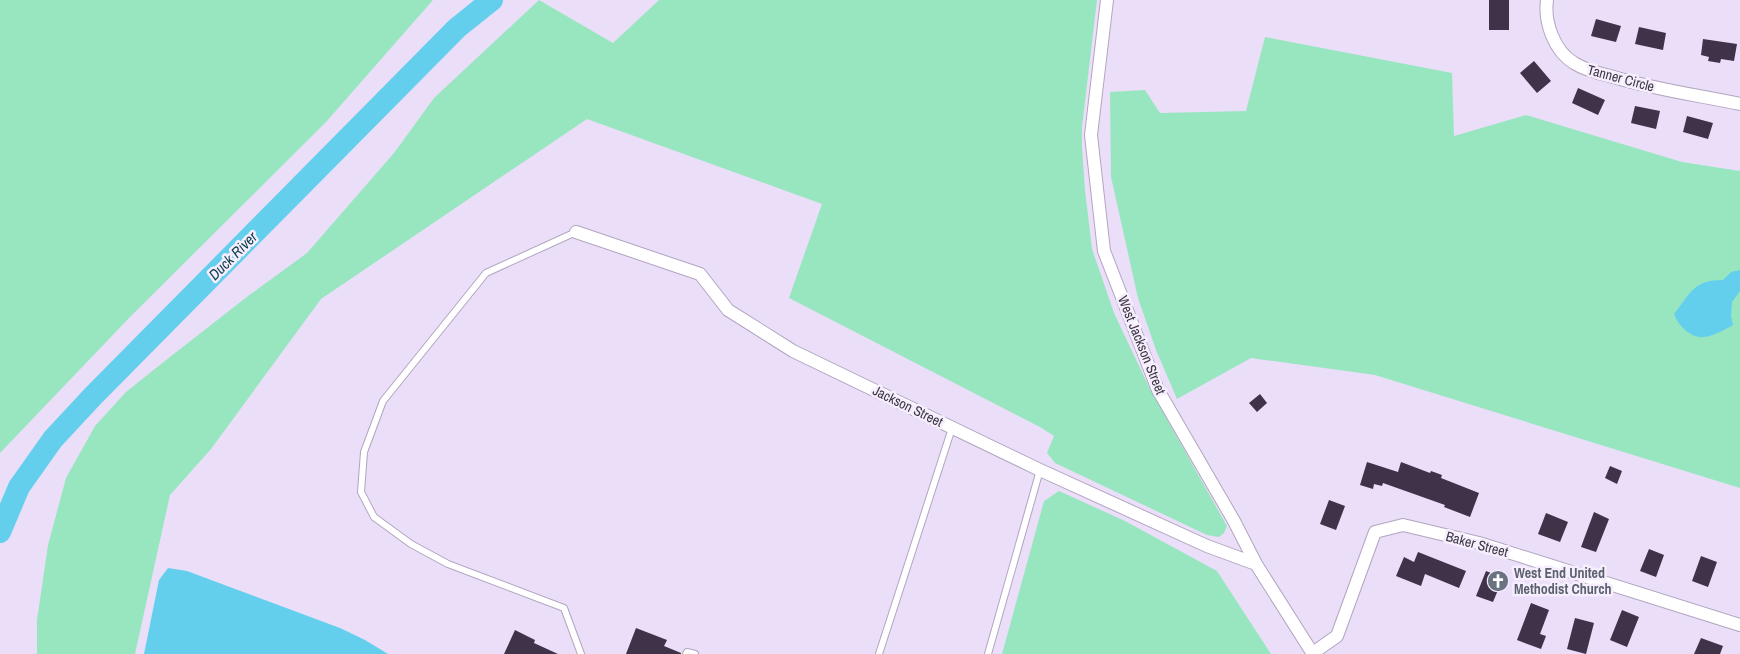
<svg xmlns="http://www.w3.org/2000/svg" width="1740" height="654" viewBox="0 0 1740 654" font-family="'Archivo Narrow',sans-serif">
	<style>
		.green { fill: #98e6c0 }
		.water { fill: #63cfed }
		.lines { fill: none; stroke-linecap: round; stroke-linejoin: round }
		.river { stroke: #63cfed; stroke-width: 22 }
		.building { fill: #3e3349 }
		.lane-casing { stroke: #b1a5bf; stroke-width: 8 }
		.street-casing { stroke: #b1a5bf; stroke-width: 14 }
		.lane { stroke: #fff; stroke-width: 6 }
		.street { stroke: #fff; stroke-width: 12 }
		.labels { text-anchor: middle; stroke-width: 5; stroke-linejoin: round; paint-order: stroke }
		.street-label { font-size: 14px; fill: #3d3742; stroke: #f6eefe }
		.worship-label { font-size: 14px; font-weight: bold; fill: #5b616d; stroke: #f6eefe; text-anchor: start }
		.water-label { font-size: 15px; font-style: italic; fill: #0c3e4b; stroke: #f6eefe }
	</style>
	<rect width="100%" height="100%" fill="#ebdef9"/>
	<path class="green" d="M0,0H433L326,122L130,317L0,453Z
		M539,0L613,43L659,0H1097L1082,127V148L1085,190L1092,249L1114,313L1150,389L1227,526L1224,533L1219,537L1207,535L1055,463L1047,453L1054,436L1040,427L789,298L822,204L587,119L321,299L211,449L170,495L135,654H37V620L48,545L66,478L95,426L126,392L161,364L248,296L307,253L394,153L434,98Z
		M1265,37L1452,73L1454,136L1526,115L1682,162L1740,171V488L1375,375L1251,358L1177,399L1156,350L1138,298L1111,177L1110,92L1145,90L1160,113L1246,111Z
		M1059,491L1125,521L1217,571L1271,654H1002L1044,501Z"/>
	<path class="water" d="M1740,270V291L1732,302L1731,316L1733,325C1724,330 1714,336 1703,337C1690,338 1678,325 1674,314C1691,293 1693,280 1723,280L1731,272Z
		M168,568L187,571L340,628L365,640L388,654H144L159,580Z"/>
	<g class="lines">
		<path class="river" d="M0,532L19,487L53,439L93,396L457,28L492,0"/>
	</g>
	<path class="building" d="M1489,0H1509V30H1489Z
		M1596,19L1621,26L1616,42L1591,36Z
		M1639,27L1666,33L1663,50L1635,44Z
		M1703,39L1737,44L1734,61L1721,59L1720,63L1708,61L1709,57L1701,55Z
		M1534,61L1551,81L1537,93L1520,73Z
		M1578,88L1605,100L1598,115L1572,103Z
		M1635,106L1660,111L1656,129L1631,123Z
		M1687,116L1713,123L1708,139L1683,132Z
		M1260,394L1267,403L1257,412L1249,403Z
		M1367,462L1398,472L1401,462L1430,473L1431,471L1442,475L1441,478L1479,493L1470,517L1444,507L1445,505L1383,483L1382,486L1374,484L1373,489L1360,485Z
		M1610,466L1622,471L1617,484L1605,478Z
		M1329,500L1345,506L1336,530L1320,524Z
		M1594,512L1609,519L1596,552L1581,547Z
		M1546,513L1568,522L1560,542L1538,534Z
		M1649,549L1664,555L1656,577L1640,571Z
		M1418,552L1466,571L1459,588L1425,574L1421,586L1396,576L1404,557L1414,562Z
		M1701,556L1717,562L1708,587L1692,581Z
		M1486,571L1503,578L1493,602L1476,596Z
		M1531,603L1549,610L1540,634L1546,636L1541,649L1517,640Z
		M1622,610L1639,617L1627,647L1610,640Z
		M1575,618L1594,623L1586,654L1567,649Z
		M636,628L667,640L664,646L681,653V654H626Z
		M515,630L535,640L534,643L558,654H504Z
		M1701,638L1723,646L1720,654H1694Z"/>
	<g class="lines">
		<g class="lane-casing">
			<path id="lane" d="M576,232L486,273L383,401L364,452L361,492L374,517L411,544L448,564L564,608L581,654
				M686,654L687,652L695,654
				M879,654L952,428
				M988,654L1040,470"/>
		</g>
		<g class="street-casing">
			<path id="street" d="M1107,0L1091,135L1104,251L1158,390L1234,521L1256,564L1313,654
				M1547,0C1544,22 1554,51 1574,63C1585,70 1597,73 1610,76C1652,89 1697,95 1740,104
				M576,232L700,274L728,310L793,351L1040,470L1207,546L1256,564
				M1313,653L1337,636L1375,532L1403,525L1479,543L1740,625"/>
		</g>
		<use href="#lane" class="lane"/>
		<use href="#street" class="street"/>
	</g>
	<defs>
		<g id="church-disc" transform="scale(1.125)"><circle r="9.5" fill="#6b7280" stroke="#f6eefe"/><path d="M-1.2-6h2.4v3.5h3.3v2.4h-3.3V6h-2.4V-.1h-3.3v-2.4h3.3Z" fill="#fff"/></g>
	</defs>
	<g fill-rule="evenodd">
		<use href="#church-disc" x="1498" y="581"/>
	</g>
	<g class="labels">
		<g class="street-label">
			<text transform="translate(1621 78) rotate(15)" y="5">Tanner Circle</text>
			<text transform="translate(1142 345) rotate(68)" y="5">West Jackson Street</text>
			<text transform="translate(908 406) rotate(26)" y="5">Jackson Street</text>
			<text transform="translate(1477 544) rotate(15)" y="5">Baker Street</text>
		</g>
		<g class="worship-label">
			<text x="1514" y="578">West End United<tspan x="1514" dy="16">Methodist Church</tspan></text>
		</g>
		<g class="water-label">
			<text transform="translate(233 256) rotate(-45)" y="5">Duck River</text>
		</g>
	</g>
</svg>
